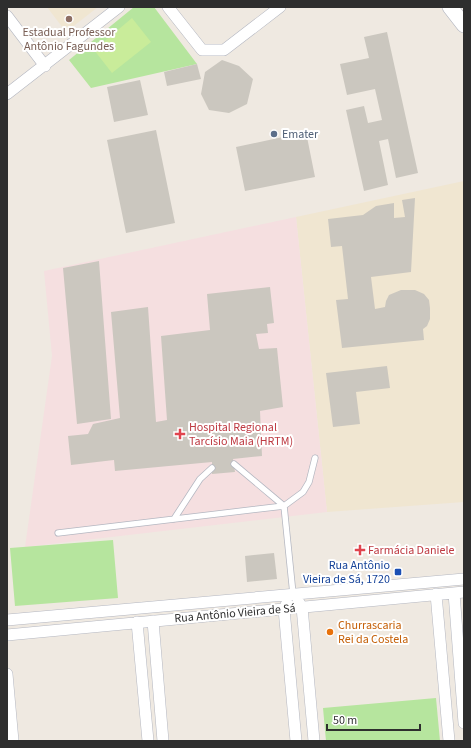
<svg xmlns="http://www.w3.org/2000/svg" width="471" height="748" viewBox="0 0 471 748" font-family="'Source Sans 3',sans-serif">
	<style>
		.education { fill: #f0e6d1 }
		.medical { fill: #f5dfe0 }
		.green { fill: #b6e59e }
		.pitch { fill: #c9ec9a }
		.building { fill: #cbc7bf }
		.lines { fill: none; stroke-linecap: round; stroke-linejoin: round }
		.lane-casing { stroke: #b4b7c1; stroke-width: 7 }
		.street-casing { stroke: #b4b7c1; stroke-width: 12 }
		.secondary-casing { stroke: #b4b7c1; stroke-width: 16 }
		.lane { stroke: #fff; stroke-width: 5.5 }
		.street { stroke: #fff; stroke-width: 11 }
		.secondary { stroke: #fff; stroke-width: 15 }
		.education-dot { fill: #8d6e63; stroke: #fff; stroke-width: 1.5 }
		.service-dot { fill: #5c6f8a; stroke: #fff; stroke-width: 1.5 }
		.health-dot { fill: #e0444e; stroke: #fff; stroke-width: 1.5 }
		.transit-dot { fill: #1a4fb4; stroke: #fff; stroke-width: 1.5 }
		.food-dot { fill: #e8710a; stroke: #fff; stroke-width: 1.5 }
		.labels { text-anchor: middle; stroke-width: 4; stroke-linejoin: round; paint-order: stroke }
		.education-label { font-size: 12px; fill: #785e54; stroke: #fff }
		.service-label { font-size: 12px; fill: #4e5e75; stroke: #fff; text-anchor: start }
		.health-label { font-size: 12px; fill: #be3a42; stroke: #fff; text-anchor: start }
		.transit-label { font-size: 12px; fill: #164399; stroke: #fff; text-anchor: end }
		.street-label { font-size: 12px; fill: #2e2e2e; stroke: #fff }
		.food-label { font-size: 12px; fill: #c56008; stroke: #fff; text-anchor: start }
	</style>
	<rect width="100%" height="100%" fill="#efe9e1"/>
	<path class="education" d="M47,7H98L66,32Z
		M464,181V502L327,512L296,217Z"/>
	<path class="medical" d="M296,217L327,512L25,547L52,356L44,271Z"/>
	<path class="green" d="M134,7H154L197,64L91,88L69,60Z
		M113,540L118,598L15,606L10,548Z
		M436,698L440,741H326L323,708Z"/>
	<path class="pitch" d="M132,18L151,42L112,73L94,50Z"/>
	<path class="building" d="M387,32L418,173L396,178L388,139L379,141L388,185L364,191L346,110L364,106L368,123L382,120L375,89L347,95L340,64L369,58L364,37Z
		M222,60L239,66L253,79L247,104L229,113L209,110L201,94L205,72Z
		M197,64L201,79L167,86L164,72Z
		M140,80L148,115L114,122L107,87Z
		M156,130L175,223L126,233L107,140Z
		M306,132L315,177L245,191L236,147Z
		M415,198L411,272L371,277L375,309L385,307L386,301L389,295L401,290H415L424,294L429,300L430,308V319L427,326L423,329L424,340L342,348L336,300L348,299L342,246L331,247L328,219L363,215L376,206L394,203V218L405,217L402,200Z
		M99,261L111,419L77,424L63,268Z
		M270,287L274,323L267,324L268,333L256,334L259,349L277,348L283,407L260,411L262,456L233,459L235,472L212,474V462L115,471L114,460L71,465L68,436L88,434L93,424L120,418L111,312L148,307L156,422L167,420L161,336L210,330L207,294Z
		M387,366L390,388L356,392L360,424L333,427L326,373Z
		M274,553L277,579L247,582L245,556Z"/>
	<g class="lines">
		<g class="lane-casing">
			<path id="lane" d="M234,464L284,506
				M284,506L293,594
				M174,519L200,479L212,468
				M58,533L284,506L303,492L309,482L315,458"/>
		</g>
		<g class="street-casing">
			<path id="street" d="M168,7L202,50H224L280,7
				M7,16L45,66
				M7,94L119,7
				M454,593L464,723
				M436,594L449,741
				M298,601L302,607L314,741
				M287,603L284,609L296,741
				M7,620L464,579
				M153,621L163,741
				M137,622L148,741
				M7,635L464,592
				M7,674L13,741"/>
		</g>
		<g class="secondary-casing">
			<path id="secondary" d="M450,7L464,25"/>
		</g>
		<use href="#lane" class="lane"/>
		<use href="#street" class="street"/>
		<use href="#secondary" class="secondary"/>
	</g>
	<circle class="education-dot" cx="69" cy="19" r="4"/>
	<circle class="service-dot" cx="274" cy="134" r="4"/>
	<g class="health-dot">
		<path d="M178 428h4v4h4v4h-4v4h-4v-4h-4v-4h4z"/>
		<path d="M358 544h4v4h4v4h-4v4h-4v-4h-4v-4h4z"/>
	</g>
	<rect class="transit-dot" x="394" y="568" width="8" height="8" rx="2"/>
	<circle class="food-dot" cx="330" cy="632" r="4"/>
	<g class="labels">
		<g class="education-label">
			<text x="69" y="36">Estadual Professor<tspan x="69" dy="14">Antônio Fagundes</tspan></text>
		</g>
		<g class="service-label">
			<text x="282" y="138">Emater</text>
		</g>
		<g class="health-label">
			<text x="189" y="431">Hospital Regional<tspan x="189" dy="14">Tarcísio Maia (HRTM)</tspan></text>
			<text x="368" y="554">Farmácia Daniele</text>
		</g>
		<g class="transit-label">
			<text x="390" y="569">Rua Antônio<tspan x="390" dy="14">Vieira de Sá, 1720</tspan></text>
		</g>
		<g class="street-label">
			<text transform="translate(235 613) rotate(-5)" y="4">Rua Antônio Vieira de Sá</text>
		</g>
		<g class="food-label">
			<text x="338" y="629">Churrascaria<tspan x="338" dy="14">Rei da Costela</tspan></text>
		</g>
	</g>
	<rect width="471" height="748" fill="none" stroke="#2e2e2e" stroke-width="16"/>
	<path d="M327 724v6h93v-6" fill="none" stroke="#2e2e2e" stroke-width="2"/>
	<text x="333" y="724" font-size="12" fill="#2e2e2e" stroke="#ffffff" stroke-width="3" paint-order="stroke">50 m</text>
</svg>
